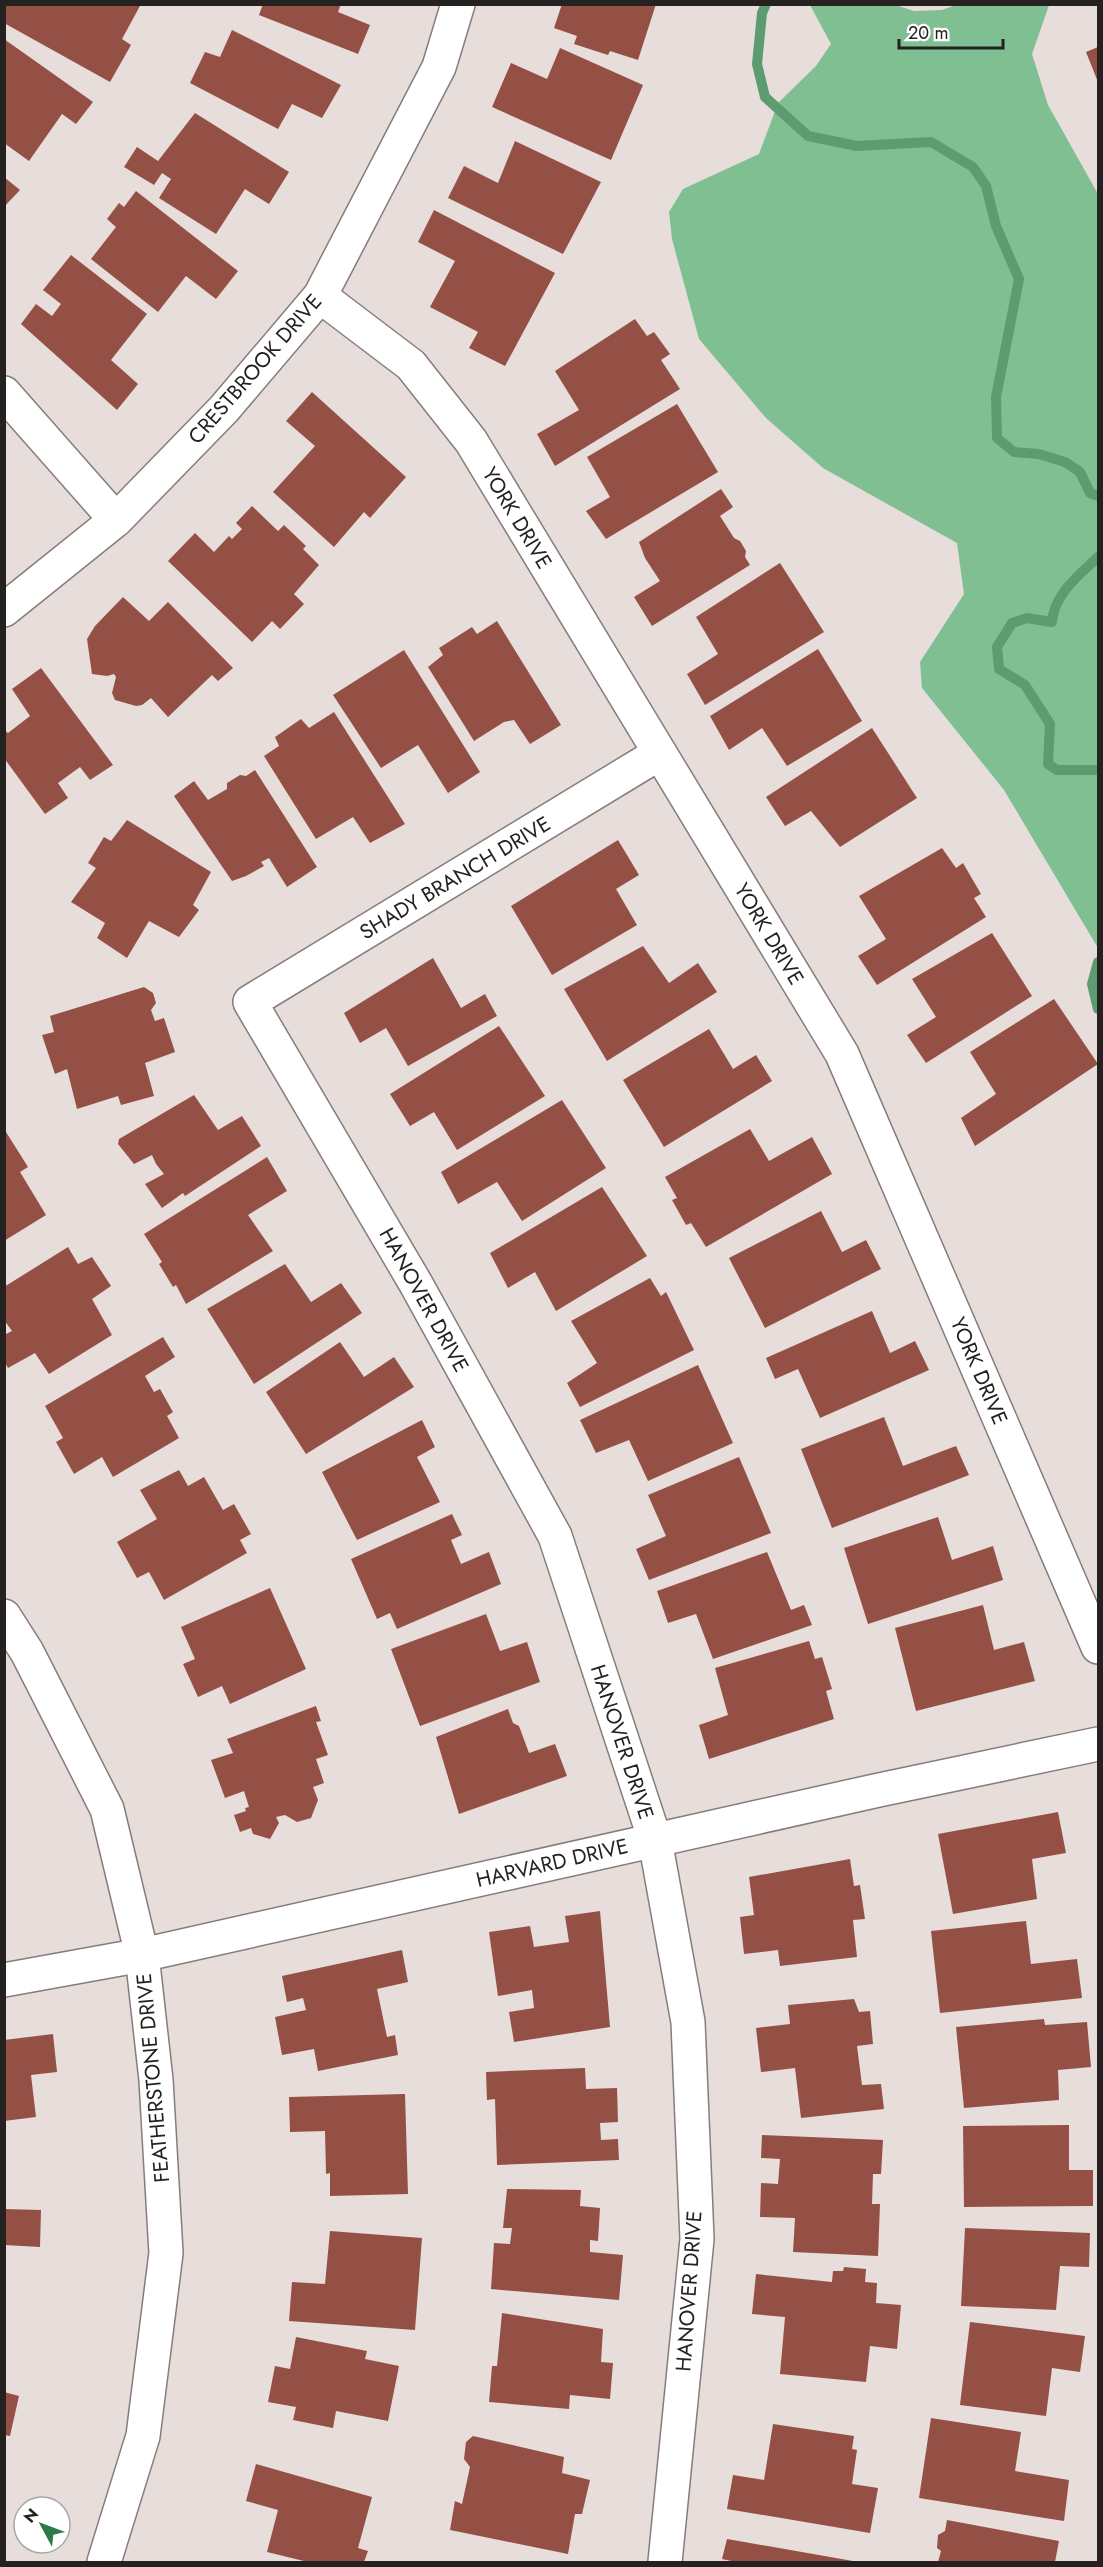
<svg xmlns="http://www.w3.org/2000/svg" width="1103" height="2567" viewBox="0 0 1103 2567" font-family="Jost,sans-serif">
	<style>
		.forest { fill: #7fbf91 }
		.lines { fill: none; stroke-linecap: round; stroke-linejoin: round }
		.stream { stroke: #5d9c70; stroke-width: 10 }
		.building { fill: #955046 }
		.minor-casing { stroke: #867d7b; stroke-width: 36 }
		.minor { stroke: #fff; stroke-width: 33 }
		.labels { text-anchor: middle; stroke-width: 6; stroke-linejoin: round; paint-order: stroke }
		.street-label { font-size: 21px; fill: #252121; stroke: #fff }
	</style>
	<rect width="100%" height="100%" fill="#e7dddb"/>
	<path class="forest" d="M959,4L1049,5L1032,54L1048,105L1098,194V948L1004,790L922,688L920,662L964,594L957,543L823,468L766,418L699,339L672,239L669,212L683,189L759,154L778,103L816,66L831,44L810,5H895L914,11L942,10Z"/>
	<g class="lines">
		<path class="stream" d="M766,4L762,13L757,64L765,97L808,136L857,146L931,142L973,167L986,186L996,226L1019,279L996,397L997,438L1014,452L1039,454L1065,462L1080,472L1090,493L1098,496
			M1098,557C1079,575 1054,594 1052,622L1027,618L1012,623L997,647L999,669L1025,685L1050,724L1048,764L1057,770H1098
			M1098,962L1092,984L1098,1009"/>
	</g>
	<path class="building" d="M4,4H141L122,39L131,45L110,82L4,23Z
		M263,4H341L338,12L370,25L358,54L259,15Z
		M562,4H656L638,60L610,51L608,55L574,44L577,36L554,28Z
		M232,30L341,85L322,118L292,104L278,129L190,83L205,52L220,57Z
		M4,39L93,102L76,124L62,114L29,161L4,143Z
		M1098,47V82L1086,52Z
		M560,48L643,85L611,160L492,107L511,63L547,79Z
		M195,113L289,172L269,204L245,189L216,234L159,198L171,179L162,173L154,185L124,167L137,147L158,161Z
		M515,141L601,182L563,254L448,198L464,166L498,183Z
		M4,177L20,190L4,207Z
		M136,191L238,271L216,299L186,276L158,312L91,259L116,227L107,219L119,203L124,207Z
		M434,210L555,273L505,366L469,348L478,332L430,307L455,261L418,242Z
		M71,255L147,314L111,360L138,384L117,410L21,324L36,304L52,316L61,304L43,290Z
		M635,319L647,336L654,332L670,354L661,360L680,389L555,466L537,434L579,410L555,371Z
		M312,392L406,477L370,518L364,512L334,547L273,492L315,446L286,421Z
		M677,404L718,472L606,539L586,511L610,497L587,457Z
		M721,489L733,507L720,516L734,538L740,541L746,551L745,557L750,565L652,626L634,597L660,581L645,558L639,542Z
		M252,506L278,531L284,525L306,546L303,549L319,565L294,594L304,604L280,629L272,621L252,642L168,561L195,533L214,552L229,536L232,539L242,529L236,523Z
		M780,563L824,632L705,705L687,674L718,654L696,617Z
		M123,597L149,621L168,602L233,668L218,681L212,675L168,717L151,698L142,705L136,706L115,700L112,693L116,677L114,674L107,676L92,674L87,639L95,626Z
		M497,621L561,725L530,744L514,720L504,722L474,741L428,667L443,655L439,648L472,627L477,634Z
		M818,649L862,721L787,766L762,728L729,750L710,716Z
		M404,650L480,772L448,793L418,745L381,768L333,695Z
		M41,668L113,765L90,780L80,767L58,783L68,798L45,814L4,758V730L8,733L30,716L12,689Z
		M334,712L405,824L370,843L353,817L316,839L264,756L279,746L275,737L301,719L309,728Z
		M872,728L917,798L840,847L811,811L785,826L766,797Z
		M255,770L317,867L287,887L269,858L261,862L264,866L246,876L232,881L174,796L194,781L208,800L227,789V783L240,775L246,776Z
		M127,820L211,872L193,905L199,910L179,937L149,921L127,958L97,938L105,923L71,902L96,868L88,863L104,837L111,841Z
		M618,840L639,875L616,889L637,925L552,975L511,906Z
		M942,848L956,868L963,863L981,894L974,898L986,917L877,985L858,956L886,939L859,896Z
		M992,933L1032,996L926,1063L907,1035L936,1017L912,979Z
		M643,946L669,983L698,963L717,992L607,1061L564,989Z
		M433,958L461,1008L485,994L497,1016L408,1066L386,1028L360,1043L344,1013Z
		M144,987L153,993L156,1003L151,1010L155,1021L164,1018L175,1052L145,1063L154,1096L121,1105L118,1096L77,1109L67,1069L55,1074L42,1035L54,1032L50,1016Z
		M1054,999L1098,1064L975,1146L961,1118L996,1094L970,1052Z
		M499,1026L545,1096L457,1150L434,1112L410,1126L390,1094Z
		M709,1029L733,1069L756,1055L772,1081L664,1147L623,1080Z
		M194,1095L218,1130L242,1116L261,1146L185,1196L183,1193L162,1208L145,1184L164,1174L156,1164L152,1155L134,1164L118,1144L119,1139Z
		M562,1100L606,1168L522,1221L497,1182L458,1204L441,1172Z
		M750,1129L769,1161L812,1137L832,1174L706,1247L691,1223L686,1225L672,1200L677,1198L665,1177Z
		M6,1132L28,1167L20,1172L46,1215L4,1241Z
		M267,1157L287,1191L248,1215L273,1251L186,1304L176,1285L173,1287L159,1264L162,1262L144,1234Z
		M602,1187L647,1256L556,1311L535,1272L508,1288L490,1253Z
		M821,1211L842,1252L866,1240L881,1269L765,1328L729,1258Z
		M68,1247L78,1264L92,1257L111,1286L92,1299L112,1335L49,1374L35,1353L8,1368L4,1361V1335L12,1331L4,1320V1287Z
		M285,1264L311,1302L341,1283L362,1313L254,1384L207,1309Z
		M650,1278L661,1296L666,1292L694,1350L580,1407L567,1383L597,1363L571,1321Z
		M872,1311L890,1353L915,1341L929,1370L820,1418L798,1369L775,1379L766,1358Z
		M163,1337L175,1357L145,1376L154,1392L160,1389L173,1412L167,1416L179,1438L113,1477L102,1457L74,1474L56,1442L63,1438L45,1406Z
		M340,1342L364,1377L394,1357L414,1387L306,1454L266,1392Z
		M698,1365L733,1443L648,1481L629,1440L596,1453L580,1420Z
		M884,1417L903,1466L956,1446L969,1475L832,1528L801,1449Z
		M422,1420L435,1447L417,1457L440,1502L357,1540L322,1472Z
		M739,1457L771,1533L649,1580L636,1549L666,1536L648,1495Z
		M179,1470L188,1486L204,1477L223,1510L234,1504L251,1534L240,1540L247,1553L164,1600L149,1572L137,1578L117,1542L157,1519L140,1490Z
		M452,1514L462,1535L451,1540L461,1564L489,1552L501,1584L397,1629L390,1613L377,1619L351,1559Z
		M938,1517L952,1560L993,1546L1003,1580L868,1624L844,1548Z
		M767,1552L791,1610L804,1605L812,1625L713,1659L696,1614L668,1623L657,1591Z
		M270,1588L306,1669L230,1704L222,1686L198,1697L183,1664L195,1659L181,1627Z
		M983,1605L994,1650L1024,1642L1035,1681L916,1711L895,1628Z
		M486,1614L500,1651L527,1642L540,1682L420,1726L391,1649Z
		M809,1641L815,1659L822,1657L832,1689L826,1691L834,1719L709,1759L699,1725L728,1715L715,1668Z
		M316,1706L321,1721L316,1722L328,1755L316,1759L324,1783L313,1787L318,1800L311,1818L297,1822L285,1815L276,1817L279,1823L270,1839L253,1834L251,1828L240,1832L234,1815L246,1811L245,1808L249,1807L244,1791L225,1798L211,1760L233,1753L227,1739Z
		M508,1709L513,1723L519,1726L529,1753L555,1744L567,1776L459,1814L436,1737Z
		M1058,1812L1066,1853L1032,1859L1037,1899L953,1914L938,1834Z
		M850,1859L854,1886L860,1885L865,1919L853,1920L857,1957L780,1966L778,1950L744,1954L740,1917L754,1915L749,1877Z
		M600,1911L610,2027L514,2042L509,2012L534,2008L532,1990L498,1996L489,1932L530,1926L534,1947L569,1942L565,1916Z
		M1026,1921L1031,1964L1077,1959L1082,1998L940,2013L931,1931Z
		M402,1950L408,1982L377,1989L387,2037L395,2035L398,2055L318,2071L314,2049L282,2055L275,2017L306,2010L303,1998L287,2002L282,1976Z
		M854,1999L859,2012L870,2011L873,2044L857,2046L862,2085L881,2084L884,2109L801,2118L795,2068L761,2072L756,2028L790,2024L788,2005Z
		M1044,2019L1045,2025L1087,2022L1091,2067L1058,2070L1059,2100L964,2108L956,2027Z
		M53,2034L57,2072L31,2075L36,2117L4,2121V2040Z
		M585,2068L586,2089L617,2088L618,2122L600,2123L601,2140L618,2139L619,2160L497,2165L495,2099L487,2100L486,2072Z
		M405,2094L408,2194L330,2196V2173L326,2174L325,2131L290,2132L289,2097Z
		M1069,2125V2170H1093V2206L964,2207L963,2126Z
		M762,2135L883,2140L881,2174H873L872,2204H880L878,2256L793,2252L795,2218L760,2217L761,2183L778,2184L780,2159L761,2158Z
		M507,2189L581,2190L580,2206L600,2208L598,2241L590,2240V2252L623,2255L619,2300L491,2289L494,2243L510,2244L512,2228H503Z
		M4,2209L41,2210L40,2247L4,2245Z
		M965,2228L1090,2233L1089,2267L1060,2266L1056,2310L961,2306Z
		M330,2231L422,2238L415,2330L289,2321L292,2282L325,2284Z
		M844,2267L866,2269L865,2282L877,2283L876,2303L901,2305L897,2349L870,2346L866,2382L780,2374L785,2317L752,2314L756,2274L832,2282L833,2271H843Z
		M502,2313L603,2329L601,2362L613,2363L610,2399L570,2395L569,2409L489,2402L492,2366H497Z
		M970,2322L1085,2336L1080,2372L1052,2368L1046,2416L960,2405Z
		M296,2337L367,2351L365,2359L399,2366L388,2421L336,2411L333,2428L293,2420L296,2407L268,2402L275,2366L290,2369Z
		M4,2392L19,2396L10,2436L4,2435Z
		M931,2418L1021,2432L1015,2471L1069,2480L1064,2521L919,2498Z
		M773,2424L854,2436L852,2449L857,2450L852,2484L878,2488L870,2533L727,2509L733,2475L764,2480Z
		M473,2436L564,2457L562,2473L590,2480L582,2514H575L568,2554L450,2530L455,2501L462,2504L470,2467L464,2459L466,2442Z
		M256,2464L372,2497L358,2548L368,2551L364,2562H308L267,2552L278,2510L246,2501Z
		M947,2520L1059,2541L1055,2562H938L941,2551L937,2548L938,2535L945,2531Z
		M727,2539L853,2561L852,2562H736L722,2559Z"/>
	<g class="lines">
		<g class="minor-casing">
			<path id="minor" d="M320,296L411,365L471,441L842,1054L1098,1647
				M4,393L116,520
				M4,610L116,520L224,409L320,296L439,67L458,4
				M660,753L250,1002L416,1284L555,1536L655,1840L688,2022L697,2239L665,2562
				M4,1616L27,1652L107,1809L142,1955L156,2080L166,2253L143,2436L104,2562
				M4,1980L142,1955L879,1790L1098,1744"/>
		</g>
		<use href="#minor" class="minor"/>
	</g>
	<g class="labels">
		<g class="street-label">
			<text transform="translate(255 369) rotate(-49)" y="7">CRESTBROOK DRIVE</text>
			<text transform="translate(517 518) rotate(59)" y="7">YORK DRIVE</text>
			<text transform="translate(455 878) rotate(-31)" y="7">SHADY BRANCH DRIVE</text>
			<text transform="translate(769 934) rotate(59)" y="7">YORK DRIVE</text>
			<text transform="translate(424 1300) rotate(61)" y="7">HANOVER DRIVE</text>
			<text transform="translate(979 1371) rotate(67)" y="7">YORK DRIVE</text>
			<text transform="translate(622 1742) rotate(72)" y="7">HANOVER DRIVE</text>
			<text transform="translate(552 1863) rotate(-13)" y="7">HARVARD DRIVE</text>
			<text transform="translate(153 2078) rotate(-95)" y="7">FEATHERSTONE DRIVE</text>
			<text transform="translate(689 2291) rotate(-86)" y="7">HANOVER DRIVE</text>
		</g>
	</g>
	<rect width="1103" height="2567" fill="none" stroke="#252121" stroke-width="12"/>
	<g transform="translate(42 2525) rotate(311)"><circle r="28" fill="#ffffff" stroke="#a8a6a6" stroke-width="1.5"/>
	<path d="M0-4.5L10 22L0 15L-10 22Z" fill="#2c7949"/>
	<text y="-9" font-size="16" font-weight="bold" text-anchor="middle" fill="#252121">N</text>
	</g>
	<path d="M899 39v9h104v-9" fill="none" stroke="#252121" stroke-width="3"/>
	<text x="908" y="39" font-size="18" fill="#252121" stroke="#ffffff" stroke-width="4.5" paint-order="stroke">20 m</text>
</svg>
